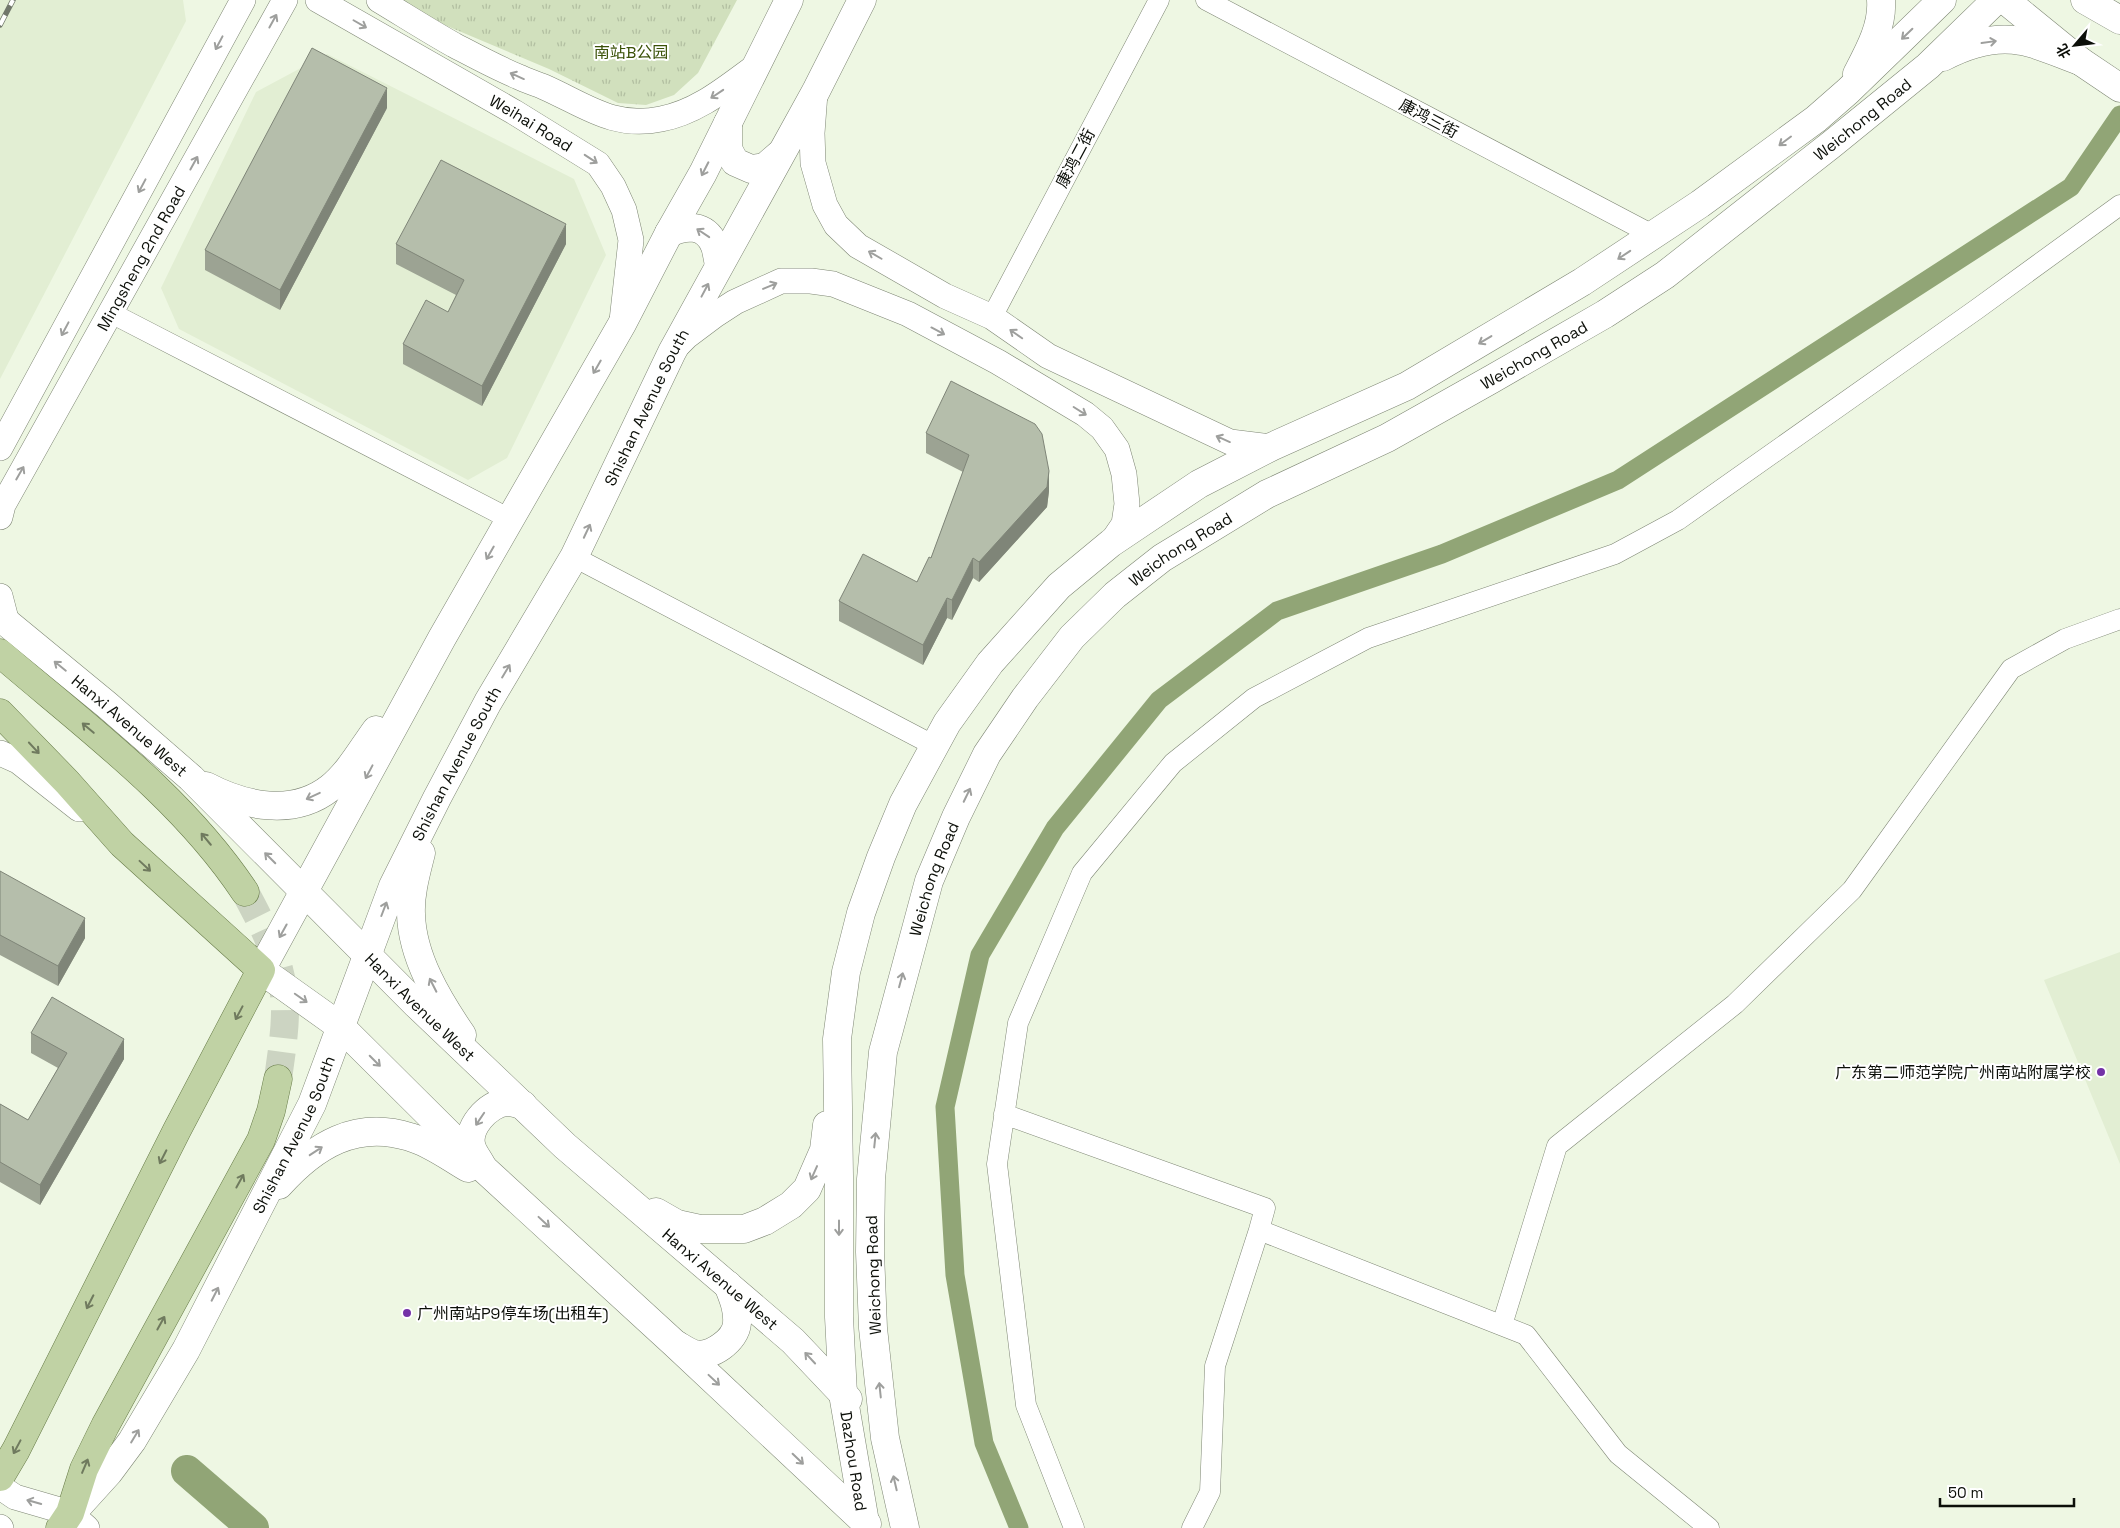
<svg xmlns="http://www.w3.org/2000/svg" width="2120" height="1528" viewBox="0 0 2120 1528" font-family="'Space Grotesk','Noto Sans SC',sans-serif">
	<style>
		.built { fill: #e2eed3 }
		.grass { fill: url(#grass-tufts) }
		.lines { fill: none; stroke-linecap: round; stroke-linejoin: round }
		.canal { stroke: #91a576; stroke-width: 19 }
		.river { stroke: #91a576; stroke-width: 32 }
		.primary-tunnel { stroke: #ccd4c2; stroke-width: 28; stroke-dasharray: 28 14; stroke-linecap: butt }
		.minor-casing { stroke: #7e8674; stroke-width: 21 }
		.tertiary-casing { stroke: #7e8674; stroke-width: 26 }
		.secondary-casing { stroke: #7e8674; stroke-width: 29 }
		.primary-casing { stroke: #667a47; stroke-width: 29 }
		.minor { stroke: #fff; stroke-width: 20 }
		.tertiary { stroke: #fff; stroke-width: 25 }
		.secondary { stroke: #fff; stroke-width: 28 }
		.primary { stroke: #c0d2a4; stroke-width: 28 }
		.rail-casing { stroke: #71776b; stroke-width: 5.5 }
		.rail { stroke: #fff; stroke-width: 4; stroke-dasharray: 11; stroke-linecap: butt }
		.wall { fill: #9ca393 }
		.shaded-wall { fill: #7f8578 }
		.building { fill: #b5beab; stroke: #7f8578 }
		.oneway { stroke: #9e9f9d }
		.oneway2 { stroke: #6f7a5e }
		.poi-dot { fill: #7432a7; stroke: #fff; stroke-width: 2 }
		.labels { text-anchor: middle; stroke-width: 4; stroke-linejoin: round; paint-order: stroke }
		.park-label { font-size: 16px; fill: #3b5208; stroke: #fff }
		.street-label { font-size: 16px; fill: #0c0f09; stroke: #fff }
		.poi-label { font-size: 16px; fill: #0c0f09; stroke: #fff; text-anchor: end }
	</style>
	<defs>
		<pattern id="grass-tufts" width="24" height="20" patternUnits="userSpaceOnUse" patternTransform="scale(1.25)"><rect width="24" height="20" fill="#d1e0bd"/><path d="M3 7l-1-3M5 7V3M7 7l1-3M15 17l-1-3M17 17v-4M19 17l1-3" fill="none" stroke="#b2bfa1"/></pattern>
	</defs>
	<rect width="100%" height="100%" fill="#eef7e3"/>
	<path class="built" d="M0,0H183L186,21L0,379Z
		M327,54L574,179L606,255L507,458L468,480L179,329L161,288L256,92Z
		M2120,952V1164L2044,980Z"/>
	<path class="grass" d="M400,0H737L698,73L674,95L646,105L618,103L549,69L447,26Z"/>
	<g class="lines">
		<path class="canal" d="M1019,1528L984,1443L955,1275L945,1107L980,955L1055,828L1159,700L1277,611L1442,554L1618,480L2071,187L2120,115"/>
		<path class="river" d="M187,1471L253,1528"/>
		<path class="primary-tunnel" d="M245,892C265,929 285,968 285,1011C285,1033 281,1056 278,1079"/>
		<g class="minor-casing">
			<path id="minor" d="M1206,0L1653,235
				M111,313L510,519
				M992,317L1159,0
				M574,557L933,745
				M1004,1114L1265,1208L1259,1230L1526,1335L1618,1454L1709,1528
				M1502,1325L1557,1146L1735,1004L1852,890L2011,669L2065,639L2120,619
				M1074,1528L1026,1405L997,1164L1018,1023L1082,873L1173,763L1254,698L1368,638L1615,554L1678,520L1977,309L2120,205
				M1192,1528L1210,1492L1215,1366L1259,1230"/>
		</g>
		<g class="tertiary-casing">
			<g id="tertiary">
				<path id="s1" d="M318,0L514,112L598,164L613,186L624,210L631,240L622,321"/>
				<path d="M379,0C404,15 429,31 454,45C475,56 497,68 519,77C527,81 535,83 544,87C585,105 613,129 661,119C698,112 727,87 756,66"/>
				<path d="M815,93L812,133L813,163L825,205L836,225L858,246L945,296L992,317L1048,356L1230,442L1271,447"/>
				<path d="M679,344L687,336L715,315L735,302L781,281H811L833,284L908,314L998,362L1085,414L1102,428L1117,449L1124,474L1127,504L1124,524L1111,543"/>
				<path d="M0,448L243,0"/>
				<path id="s2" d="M0,517L3,505L285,0"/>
				<path d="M0,596L7,623"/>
				<path d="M0,753L18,761L79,809"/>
				<path d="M0,1487L15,1497L70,1513L87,1528"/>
				<path d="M0,1527L1,1528"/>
			</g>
		</g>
		<g class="secondary-casing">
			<g id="secondary">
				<path d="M789,0L703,173L669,233L622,324L442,638L261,970L341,1027L483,1168L675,1344L867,1524"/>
				<path d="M2005,0L2080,61L2120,88"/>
				<path d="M2085,0L2120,20"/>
				<path d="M1943,57C1966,45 1995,36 2021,41C2040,44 2062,55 2080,61"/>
				<path d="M1857,74C1869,51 1883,26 1881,0"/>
				<path d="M728,123V149L735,162L751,169L765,167L780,154"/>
				<path d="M669,233C686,225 705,224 714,244C717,250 717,258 719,264"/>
				<path id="s3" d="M0,617L107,705L191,778L416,1004L499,1083L565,1146L793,1341L848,1399"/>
				<path d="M206,786C244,806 293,817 330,788C349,773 362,749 376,730"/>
				<path d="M421,853C416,873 410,894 411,914C412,957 438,1000 462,1035"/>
				<path d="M482,1166C479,1160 474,1154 472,1148C465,1129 488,1103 507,1102C512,1102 518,1104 523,1105"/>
				<path d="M279,1185C315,1145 356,1120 410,1137C431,1143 449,1157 468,1168"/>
				<path d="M656,1212L677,1224L700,1229H744L765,1221L791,1205L807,1189L824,1150L827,1125"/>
				<path d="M677,1345C682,1348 688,1352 694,1354C711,1358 736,1340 737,1323C738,1309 733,1298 728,1285"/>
				<path id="s4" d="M70,1513L80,1504L109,1472L132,1441L186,1350L312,1104L393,886L437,798L488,702L574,557L672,352L816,91L862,0"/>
				<path d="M866,1528L843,1394L839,1317V1176L837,1039L846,972L861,913L881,857L903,804L947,723L990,663L1059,586L1111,543L1199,484L1271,447L1407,386L1582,282L1700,204L1816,119L1848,91L1942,0"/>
				<path id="s5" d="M905,1528L885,1438L873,1328L870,1252L871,1179L883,1052L929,881L956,817L987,754L1025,698L1072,637L1115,595L1162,558L1267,494L1387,438L1492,379L1605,314L1665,275L1832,144L1928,66L1996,0"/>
			</g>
		</g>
		<g class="primary-casing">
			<path id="primary" d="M0,653C86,727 182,797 245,892
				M0,713L67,782L122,844L261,970L177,1130L16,1450L0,1477
				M60,1528L70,1513L84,1469L105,1426L261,1140L271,1111L278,1079"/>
		</g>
		<use href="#minor" class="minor"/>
		<use href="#tertiary" class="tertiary"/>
		<use href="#secondary" class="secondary"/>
		<use href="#primary" class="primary"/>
		<g class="rail-casing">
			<path id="rail" d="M0,25L13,0"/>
		</g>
		<use href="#rail" class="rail"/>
	</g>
	<path class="wall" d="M387,108L280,310L205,270V250Z
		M396,244H566L482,406L403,364V344L448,312L456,295L396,264Z
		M926,433L1049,491L1047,507L979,582L973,578L952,620L947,618L923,665L839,621V601L917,582L931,558L963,472L926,453Z
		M0,871L85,938L58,986L0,955Z
		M31,1033L124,1059L40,1205L0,1182V1104L28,1120L58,1068L31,1053Z"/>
	<path class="shaded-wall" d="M387,88V108L280,310V290Z
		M566,224V244L482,406V386Z
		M1049,471V491L1047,507L979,582V562Z
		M973,558V578L952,620V600Z
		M947,598V618L923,665V645Z
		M85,918V938L58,986V966Z
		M124,1039V1059L40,1205V1185Z"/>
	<path class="building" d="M312,48L387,88L280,290L205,250Z
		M441,160L566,224L482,386L403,344L426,300L448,312L464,280L396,244Z
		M951,381L1035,424L1042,434L1049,471L1047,487L979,562L973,558L952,600L947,598L923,645L839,601L863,554L917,582L929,557L931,558L969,455L926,433Z
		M0,871L85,918L58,966L0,935Z
		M52,997L124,1039L40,1185L0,1162V1104L28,1120L67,1053L31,1033Z"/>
	<defs><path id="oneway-shaft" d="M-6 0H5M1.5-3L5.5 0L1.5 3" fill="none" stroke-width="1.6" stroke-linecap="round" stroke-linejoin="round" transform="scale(1.25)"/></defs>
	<g class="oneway">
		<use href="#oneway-shaft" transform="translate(273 21) rotate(-61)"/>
		<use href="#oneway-shaft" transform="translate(360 24) rotate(30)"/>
		<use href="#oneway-shaft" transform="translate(1907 34) rotate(136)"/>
		<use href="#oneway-shaft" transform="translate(1989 42) rotate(-8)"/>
		<use href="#oneway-shaft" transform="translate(219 43) rotate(118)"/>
		<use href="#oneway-shaft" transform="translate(517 76) rotate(-156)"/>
		<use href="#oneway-shaft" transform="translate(717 94) rotate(146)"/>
		<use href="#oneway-shaft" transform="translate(1785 141) rotate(143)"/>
		<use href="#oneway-shaft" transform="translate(591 159) rotate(33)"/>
		<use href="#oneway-shaft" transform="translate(194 163) rotate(-61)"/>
		<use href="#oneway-shaft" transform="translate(705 169) rotate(117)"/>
		<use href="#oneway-shaft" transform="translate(142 186) rotate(118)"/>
		<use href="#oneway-shaft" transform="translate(703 233) rotate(-146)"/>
		<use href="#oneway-shaft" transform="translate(875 255) rotate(-150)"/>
		<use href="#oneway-shaft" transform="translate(1624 255) rotate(146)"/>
		<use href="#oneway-shaft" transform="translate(770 286) rotate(-23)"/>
		<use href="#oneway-shaft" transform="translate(705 290) rotate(-62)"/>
		<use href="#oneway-shaft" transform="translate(65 329) rotate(118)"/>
		<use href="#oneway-shaft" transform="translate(938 331) rotate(28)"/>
		<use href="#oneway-shaft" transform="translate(1016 334) rotate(-145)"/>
		<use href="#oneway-shaft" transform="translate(1485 340) rotate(149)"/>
		<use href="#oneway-shaft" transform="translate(597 367) rotate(120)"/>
		<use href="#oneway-shaft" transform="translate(1080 411) rotate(32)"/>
		<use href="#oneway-shaft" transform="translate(1223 439) rotate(-156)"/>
		<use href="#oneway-shaft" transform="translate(20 473) rotate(-60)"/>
		<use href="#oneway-shaft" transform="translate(587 531) rotate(-65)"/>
		<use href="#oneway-shaft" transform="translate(490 553) rotate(120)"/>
		<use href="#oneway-shaft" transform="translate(60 666) rotate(-141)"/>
		<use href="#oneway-shaft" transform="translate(506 671) rotate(-59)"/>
		<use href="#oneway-shaft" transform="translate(369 772) rotate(118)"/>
		<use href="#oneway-shaft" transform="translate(967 795) rotate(-64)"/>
		<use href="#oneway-shaft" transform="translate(313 796) rotate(155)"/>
		<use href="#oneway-shaft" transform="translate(270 858) rotate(-135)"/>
		<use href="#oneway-shaft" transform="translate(384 909) rotate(-69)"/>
		<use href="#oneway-shaft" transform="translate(283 931) rotate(119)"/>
		<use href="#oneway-shaft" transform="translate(901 980) rotate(-75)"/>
		<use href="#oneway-shaft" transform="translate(433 985) rotate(-117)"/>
		<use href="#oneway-shaft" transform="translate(301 998) rotate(35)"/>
		<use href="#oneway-shaft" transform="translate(375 1061) rotate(45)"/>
		<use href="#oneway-shaft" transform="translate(480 1119) rotate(124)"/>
		<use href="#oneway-shaft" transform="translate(875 1140) rotate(-84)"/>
		<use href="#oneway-shaft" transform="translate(316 1151) rotate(-33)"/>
		<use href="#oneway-shaft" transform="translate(814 1173) rotate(114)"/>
		<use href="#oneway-shaft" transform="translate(544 1222) rotate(43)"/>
		<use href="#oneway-shaft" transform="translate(839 1228) rotate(90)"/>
		<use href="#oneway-shaft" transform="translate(215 1294) rotate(-63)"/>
		<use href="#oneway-shaft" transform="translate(810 1358) rotate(-133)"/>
		<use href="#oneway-shaft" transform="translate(714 1380) rotate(43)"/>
		<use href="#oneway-shaft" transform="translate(880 1390) rotate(-96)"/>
		<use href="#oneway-shaft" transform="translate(135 1436) rotate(-59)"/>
		<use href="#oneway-shaft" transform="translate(798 1459) rotate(44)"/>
		<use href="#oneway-shaft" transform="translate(895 1483) rotate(-103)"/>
		<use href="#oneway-shaft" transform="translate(34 1502) rotate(-164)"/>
	</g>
	<g class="oneway2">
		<use href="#oneway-shaft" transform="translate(88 728) rotate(-140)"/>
		<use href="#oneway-shaft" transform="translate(34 748) rotate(47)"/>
		<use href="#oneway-shaft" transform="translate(206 839) rotate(-130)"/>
		<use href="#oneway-shaft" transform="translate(145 866) rotate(43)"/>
		<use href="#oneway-shaft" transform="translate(239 1013) rotate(118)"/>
		<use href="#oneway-shaft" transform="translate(163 1157) rotate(117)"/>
		<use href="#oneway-shaft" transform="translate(240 1181) rotate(-61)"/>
		<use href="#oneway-shaft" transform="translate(90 1302) rotate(117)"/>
		<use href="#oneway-shaft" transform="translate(161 1323) rotate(-61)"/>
		<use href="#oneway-shaft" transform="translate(17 1447) rotate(118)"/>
		<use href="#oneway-shaft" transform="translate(85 1466) rotate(-67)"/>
	</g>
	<g class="poi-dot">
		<circle cx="2101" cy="1072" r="5"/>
		<circle cx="407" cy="1313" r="5"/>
	</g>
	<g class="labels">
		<g class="park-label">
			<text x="631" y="58">南站B公园</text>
		</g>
		<g class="street-label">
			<text transform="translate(1429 118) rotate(28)" y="6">康鸿三街</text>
			<text dy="6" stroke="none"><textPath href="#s5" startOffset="1890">Weichong Road</textPath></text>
			<text dy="6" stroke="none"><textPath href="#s1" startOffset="246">Weihai Road</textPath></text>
			<text transform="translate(1075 158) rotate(-62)" y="6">康鸿二街</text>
			<text dy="6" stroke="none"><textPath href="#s2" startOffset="295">Mingsheng 2nd Road</textPath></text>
			<text dy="6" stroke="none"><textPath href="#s5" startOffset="1485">Weichong Road</textPath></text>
			<text dy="6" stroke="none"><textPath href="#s4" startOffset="1252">Shishan Avenue South</textPath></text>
			<text dy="6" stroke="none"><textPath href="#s5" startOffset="1081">Weichong Road</textPath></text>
			<text dy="6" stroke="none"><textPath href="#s3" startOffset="169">Hanxi Avenue West</textPath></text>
			<text dy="6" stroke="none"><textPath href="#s4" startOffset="848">Shishan Avenue South</textPath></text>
			<text dy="6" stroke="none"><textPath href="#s5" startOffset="660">Weichong Road</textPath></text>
			<text dy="6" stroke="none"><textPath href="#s3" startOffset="574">Hanxi Avenue West</textPath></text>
			<text dy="6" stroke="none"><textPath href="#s4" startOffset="442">Shishan Avenue South</textPath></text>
			<text transform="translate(873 1275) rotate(-92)" y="6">Weichong Road</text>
			<text dy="6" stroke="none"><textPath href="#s3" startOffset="979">Hanxi Avenue West</textPath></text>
			<text transform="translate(854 1461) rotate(81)" y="6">Dazhou Road</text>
		</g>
		<g class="poi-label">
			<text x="2091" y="1078">广东第二师范学院广州南站附属学校</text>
			<text x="417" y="1319" text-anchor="start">广州南站P9停车场(出租车)</text>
		</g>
	</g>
	<g transform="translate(2075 45) rotate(242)" stroke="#ffffff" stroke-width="4" paint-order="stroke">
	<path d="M0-4L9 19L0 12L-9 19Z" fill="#0c0f09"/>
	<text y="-8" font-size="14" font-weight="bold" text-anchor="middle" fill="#0c0f09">北</text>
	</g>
	<path d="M1940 1498v8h134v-8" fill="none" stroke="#0c0f09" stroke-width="2.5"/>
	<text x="1948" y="1498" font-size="15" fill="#0c0f09" stroke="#ffffff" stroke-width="4" paint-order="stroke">50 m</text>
</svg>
